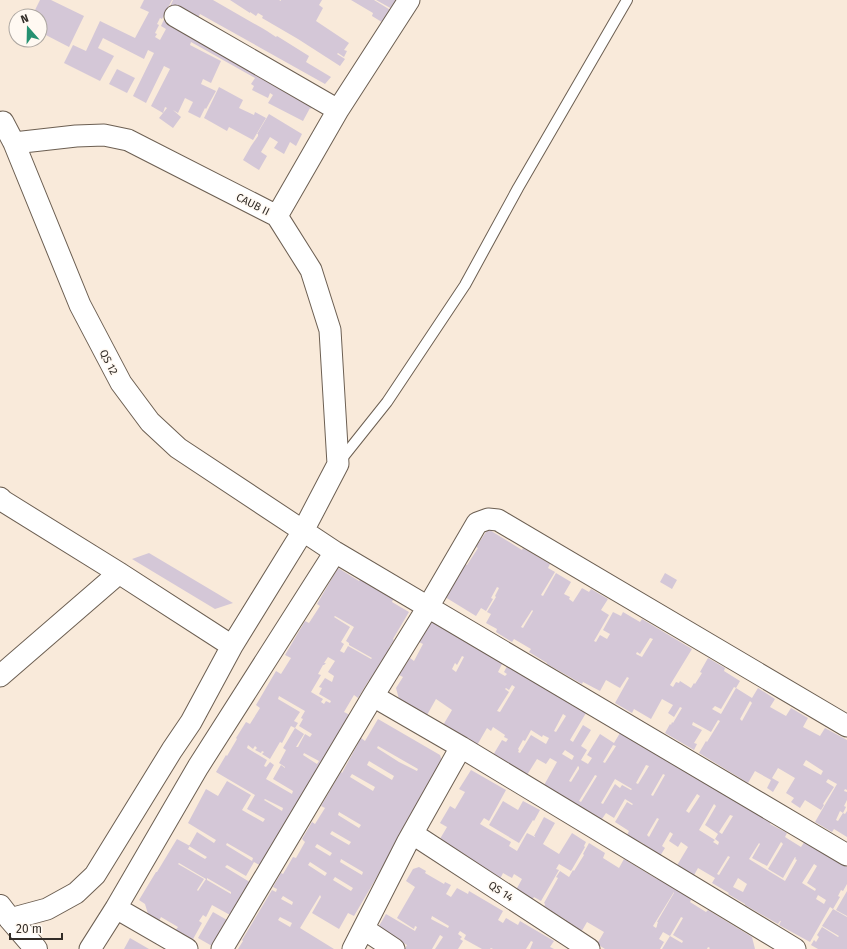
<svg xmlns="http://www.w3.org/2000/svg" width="847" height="949" viewBox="0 0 847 949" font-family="'Fira Sans',sans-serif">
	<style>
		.building { fill: #d4c7d7; fill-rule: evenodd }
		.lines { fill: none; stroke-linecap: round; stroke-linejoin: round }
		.lane-casing { stroke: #6c5f52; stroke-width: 12 }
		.street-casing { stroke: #6c5f52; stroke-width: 23 }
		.secondary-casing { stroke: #6c5f52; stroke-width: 24 }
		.lane { stroke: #fff; stroke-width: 10 }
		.street { stroke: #fff; stroke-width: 21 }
		.secondary { stroke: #fff; stroke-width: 22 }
		.labels { text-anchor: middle; stroke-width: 3; stroke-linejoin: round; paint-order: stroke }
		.street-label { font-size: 11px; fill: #322c27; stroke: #fff9f2 }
	</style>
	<rect width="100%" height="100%" fill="#f9eada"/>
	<path class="building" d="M40,0H51L84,16L69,47L40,32V16H32Z
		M144,0H172L162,19L160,18L157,24L159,25L155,33L157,34L155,37L160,40L166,29L161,26L173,0H213L246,19L262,28L267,31L276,37L277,36L309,56L306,62L331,77L325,84L200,14L194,25L317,99L311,109L310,108L303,121L268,103L273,95L270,93L268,98L252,90L254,86L251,84L255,78L191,42L190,45L221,61L211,83L203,79L201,84L216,91L206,109L205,108L200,118L188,112L193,102L185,98L178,113L173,110L181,117L173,128L159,118L167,108L165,107L163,113L151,106L170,69L164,66L146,103L133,96L154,53L148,50L144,59L103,38L98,48L114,56L100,81L64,63L73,45L86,51L100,21L135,38L149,12L140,8Z
		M230,0H279L281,1V0H322L319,5L323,8L316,21L349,43L344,50L347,51L344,57L338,53L337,54L345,59L340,66L298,39L262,18L263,16L258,13L256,16L250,12V13Z
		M351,0H374L392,11L385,24L372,16L373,13Z
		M376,0H399L394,10Z
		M117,69L135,78L127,93L109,84Z
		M219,87L243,100L239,108L254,115L255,112L266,118L253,140L229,127L227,131L204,118Z
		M269,114L302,134L296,146L290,142L284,154L274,148L278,142L270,137L261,152L267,156L259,170L243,160L251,146L258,136V134H257Z
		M488,529L522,550L523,548L550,564L548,568L555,572L541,595L543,596L556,573L571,582L564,594L570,597L569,599L573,602L582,588L589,592L591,589L608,599L601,610L609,615L594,641L596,642L600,635L607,639L610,634L603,630L613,612L621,616L623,612L640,622L642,619L692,649L670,685L673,687L676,682L679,683L680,681L691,688L694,683L695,684L702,673L700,672L708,658L725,668L724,671L740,681L736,688L734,687L721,709L715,706L712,709L721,714L736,688L752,698L758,688L775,699L770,707L786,716L791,708L808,718L803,727L820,736L825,728L847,740V790L845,789L844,791L847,792V800L844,806L846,807L843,813L840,811L836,820L838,821L843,813L845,814L847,811V837L834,829L832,832L815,822L837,784L828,779L826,782L834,787L823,804L824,805L821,810L805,800L800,808L791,802L794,798L786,793L795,778L778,768L772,778L779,782L773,792L767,788L771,780L755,771L748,783L699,753L706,741L707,742L720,721L718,720L711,732L693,722L692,725L702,730L694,743L697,744L694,750L665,733L670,724L671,725L672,722L673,723L682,708L680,707L674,717L668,713L673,705L662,699L651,719L634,709L632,713L615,703L629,678L627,677L620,688L606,680L600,691L583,682L582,684L547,664V663L529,652L531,649L514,639L512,642L496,632L497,629L486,623L491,614L487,612L496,597L495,596L499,588L497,587L491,598L493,599L486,611L481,608L476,616L445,597L464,564L467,565L478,548L476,547ZM532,610L533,611L523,628L521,627ZM650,638L653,639L642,657L636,654L637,652L640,654ZM750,701L752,703L742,721L740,719ZM806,760L823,771L821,775L803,765Z
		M149,553L233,603L215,609L132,559Z
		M338,568L359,581L360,579L394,597L392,602L409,612L393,639L394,640L389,648L391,650L372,683L369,680L358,698L354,695L344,712L352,716L263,867L254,862L246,876L227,865L225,867L253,884L243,900L240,899L230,915L212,905L206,917L203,915L199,921L202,923L192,941L175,931L178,927L161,917L159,921L148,914L145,904L139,900L156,872H157L177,839L190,846L188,849L205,859L207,857L189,846L197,832L214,843L216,840L188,823L206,789L218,796L227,781L251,795L242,810L263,822L265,819L247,809L255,795L216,772L226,755L227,756L237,739L236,738L246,722L250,724L260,708L256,705L276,671L281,674L291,658L285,655L305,621L309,623L320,606L317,604ZM335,616L354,627L346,641L349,643V645L372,658L371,659L348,646L344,653L340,651L344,644L341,642L350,627L334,617ZM328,657L335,661L328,672L334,676L332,682L325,678L319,687L322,688L319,694L331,701L330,703L326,701L324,704L321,702L323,699L311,692L321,675L318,674L323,665H324L326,663H324ZM279,696L305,711L301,718L303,719L299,726L312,734L310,737L305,734L298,747H296L304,734L295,728L283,748L286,750L279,763L285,767V768L281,765L273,779L293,791L292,794L266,779L274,765L270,762L266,767L264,766L267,760L247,748L248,745L253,749L255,746L257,748L255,750L261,753L262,751L264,752L262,754L270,759L280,742L282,743L291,726L295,728L298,723L294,721L300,712L278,699ZM304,753L319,761L317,764L303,755ZM265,799L283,808L282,811L264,800ZM227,843L253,858L252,861L226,845ZM179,863L206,879L198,891L197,890L204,879L178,864ZM207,878L231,892V894L207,880Z
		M665,573L677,580L672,589L660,582Z
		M435,622L503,662L498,672L505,676L507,674L504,672L507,666L570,703V704L586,713L570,740L573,742L583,725L591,730L581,746L587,750L581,760L588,764L592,758L587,755L600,734L614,743L620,733L771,822L770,824L787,833L785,837L801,847L805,841L847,867V884L843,891L841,890L838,896L840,897L833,909L830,907L810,942L779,925L781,921H780L778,924L745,905V904L728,894L729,893L712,883L715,878L698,868L693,877L676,867L688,847L681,842L678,847L669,841L673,834L670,832L662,846L665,848L660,856L643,846L644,844L627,835L629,831L615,822L627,802L632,805L633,804L625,799L614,818L606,813L600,822L543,787L557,762L550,758L546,764L537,759L527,775L492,757L502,740L506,742L508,739L504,737L505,735L493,727L491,731L487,728L476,747L442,727L452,710L436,699L427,715L399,699L396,688L403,677L399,675L410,658L414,661L423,644L419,642L430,623ZM462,656L464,657L456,672L452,669L455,663L457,665ZM512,685L515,687L500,712L497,711L509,692L505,689L506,688L509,690ZM563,714L566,716L556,732L554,731ZM531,730L542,737L543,735L549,738L546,744L531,735L520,753L518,752L519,750L518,749L523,740L525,741ZM613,745L616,746L605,763L603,762ZM565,750L574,756L572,760L562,754ZM646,765L649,766L638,784L636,783ZM578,766L579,767V769L571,782L569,781ZM663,774L665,775L653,796L651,795ZM595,775L597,776L581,802L579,801ZM615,779L632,789L631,790L622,785L620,788L615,784L603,804L601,803ZM697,794L700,796L689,813L686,811ZM714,804L716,806L705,825L718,834L715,839L719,842L718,845L713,842L715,840L699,830ZM730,815L733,816L722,834L719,832ZM657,818L659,819L649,837L647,835ZM781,842L783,844L768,869L783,878L795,857L796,858L795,859L797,860L785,881L749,859L759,843L760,844L752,858L767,866ZM728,856L730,857L719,875L717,874ZM814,864L817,866L807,883L816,889L815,891L802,883ZM738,878L747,884L743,892L733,887ZM818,895L826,900L824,904L816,899Z
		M378,719L440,755L443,764L354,916L348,913L339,929L312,913L321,897L320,895L300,928L334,949H238L243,941L242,940L272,890L276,892L277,889L273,887L281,873L283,874L293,857L296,858L305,842L302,839L312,822L315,824L325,808L321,806L341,772L342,773L361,738L365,741ZM378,746L418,769L417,771L399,762L377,748ZM369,761L394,776L392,780L367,765ZM352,774L375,787L373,791L350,777ZM339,812L361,825L359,828L338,815ZM332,831L351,842L349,845L330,834ZM317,844L332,853L330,856L315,847ZM341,859L363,872L362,875L340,862ZM310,862L327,873L325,876L308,865ZM335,877L353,888L351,891L333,880ZM283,896L293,902L292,905L281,899ZM280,917L292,923L290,927L278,920Z
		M471,770L506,790L489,821L484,818L480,824L511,842L509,846L517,851L527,833L535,837V836H534L544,817L555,823L543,844L559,854L572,833L586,842L584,846L585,847L571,871L559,864L556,869L559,870L541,901L534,897L532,900L516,890L522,879L514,874L512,878L503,873L498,883L437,844L447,827L440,823L450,806L455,809L465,792L459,789Z
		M503,801L518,810L523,801L540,810L534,821L533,820L519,843L489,825Z
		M589,843L605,853L603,858L619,868L624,859L657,879L658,878L692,898L690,902L706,912L708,910L752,937L755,949H709L710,948L708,947L707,949H662L670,936L663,932L659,939L664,942L660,949H605L597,944L604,932L587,922L580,934L563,924L566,920L544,907L545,904L544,903L558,878L556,877L560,871L569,877L573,870L574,871L584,855L583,854ZM674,892V893L657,922H658L657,925V926L656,928L653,926ZM681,917L683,918L673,935L683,941L682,943L670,936Z
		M419,867L426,871L425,873L444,884L445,882L451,885L446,894L451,897L457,888L468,894L469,891L503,911L498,920L503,923L506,918L518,925L520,921L554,941L550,947L554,949H530L533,942L531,941L526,949H493L491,948L490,949H482L464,939L466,935L460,931L458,934L462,937L460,939L463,941L458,949H435L443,937L440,935L432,949H405L407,945L389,935L376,931L386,914L415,931L417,927L415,926L414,929L397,918L415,887L406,881L413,869ZM432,916L449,926L448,928L431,919Z
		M847,891V916L836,910Z
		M833,909L847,917V949H818L811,945L814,940L816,942L819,937L817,935L822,927L838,937L839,936L822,926Z
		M213,912L227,920L212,946L198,938Z
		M130,938L149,949H124Z"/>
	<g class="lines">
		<g class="lane-casing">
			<path id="lane" d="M340,461L387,402L465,285L518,188L627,0"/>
		</g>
		<g class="street-casing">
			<path id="street" d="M175,16L338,110
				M3,122L14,143L80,305L121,383L150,422L178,448L335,552L847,855
				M14,143L76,136L104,135L128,140L277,216L338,110L409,0
				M0,498L3,501L119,573L232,646
				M0,676L119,573
				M461,747L795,949
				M413,834L589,949
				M116,908L187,949
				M10,919L47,909L76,893L95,875L172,750L191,722L232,646L303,531L338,464L330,330L311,270L277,216
				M364,929L394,949
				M90,949L116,908L198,767L335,552
				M222,949L373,696L428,607L477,523L488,519L498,520L847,726
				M353,949L407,843L461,747L373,696"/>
		</g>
		<g class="secondary-casing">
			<path id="secondary" d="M0,906L10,919L36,949"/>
		</g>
		<use href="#lane" class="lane"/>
		<use href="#street" class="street"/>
		<use href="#secondary" class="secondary"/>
	</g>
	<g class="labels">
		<g class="street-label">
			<text transform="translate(253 204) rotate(27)" y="4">CAUB II</text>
			<text transform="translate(109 362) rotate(63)" y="4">QS 12</text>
			<text transform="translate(501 891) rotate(33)" y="4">QS 14</text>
		</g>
	</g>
	<g transform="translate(28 28) rotate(340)"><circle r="19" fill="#fff9f2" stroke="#ada7a1"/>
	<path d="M0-3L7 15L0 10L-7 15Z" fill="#259171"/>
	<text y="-6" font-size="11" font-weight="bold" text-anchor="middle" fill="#322c27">N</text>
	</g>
	<path d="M10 933v6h52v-6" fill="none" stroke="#322c27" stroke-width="2"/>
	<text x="16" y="933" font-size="12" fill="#322c27" stroke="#fff9f2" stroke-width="3" paint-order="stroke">20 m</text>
</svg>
